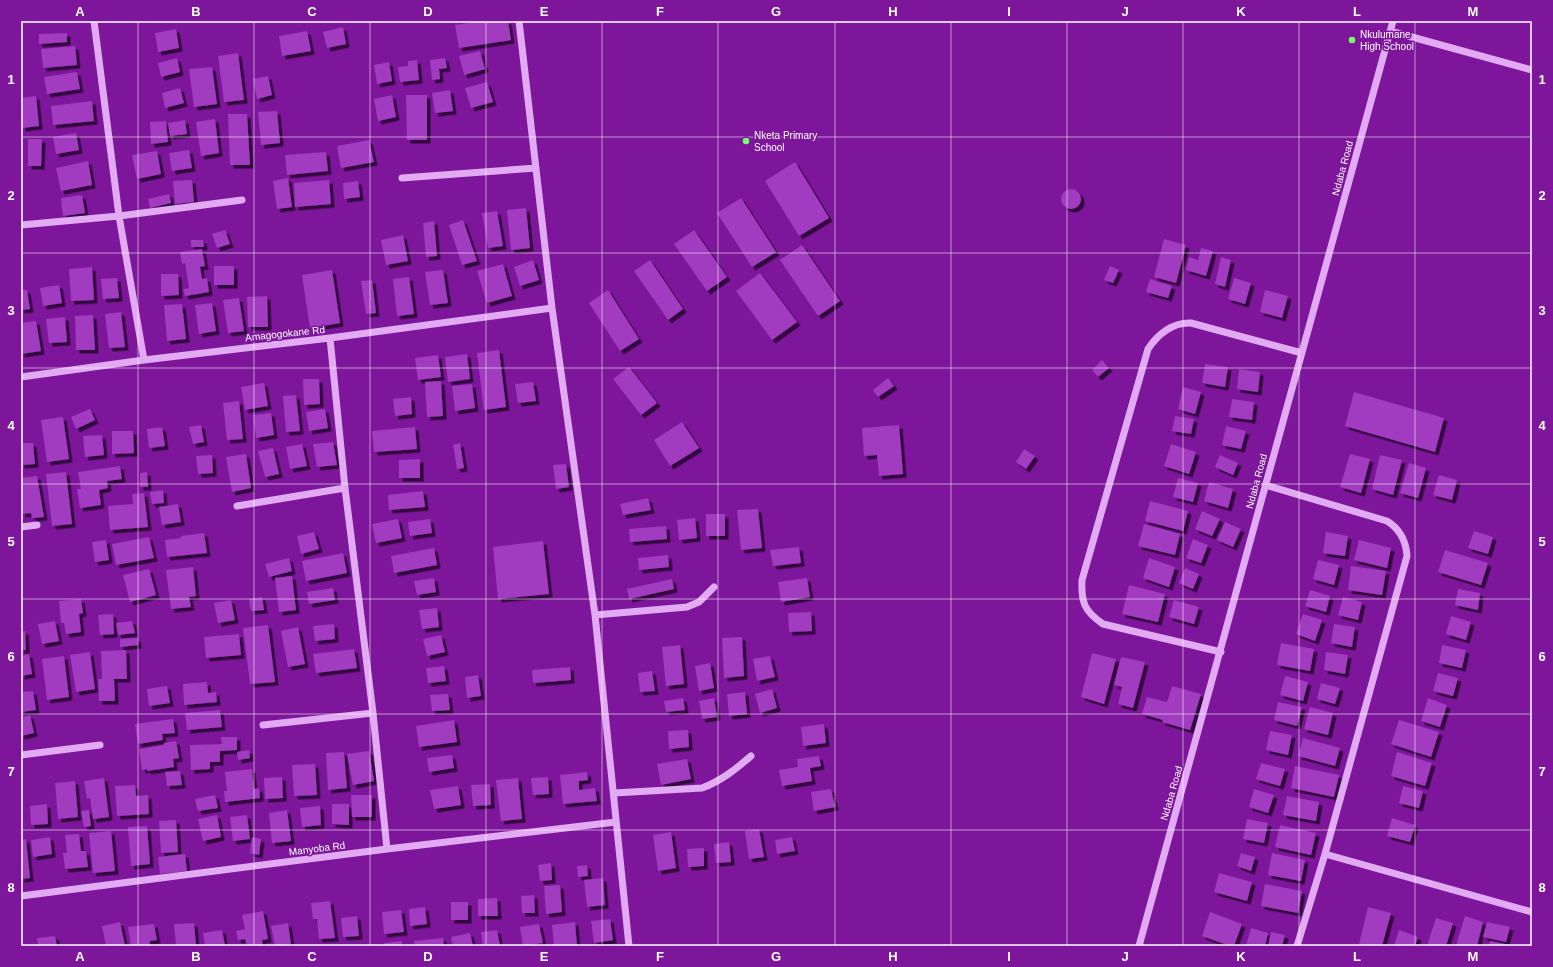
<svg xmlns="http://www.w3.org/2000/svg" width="1553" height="967" viewBox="0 0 1553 967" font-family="Helvetica,sans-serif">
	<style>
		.building { fill: #a13abf; filter: url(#shadow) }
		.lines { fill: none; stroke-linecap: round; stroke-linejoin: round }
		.minor { stroke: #e2aaf2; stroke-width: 7 }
		.grid { fill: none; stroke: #fff; stroke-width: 1; stroke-opacity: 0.55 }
		.poi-dot { fill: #75ff6b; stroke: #7d169a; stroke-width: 1.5 }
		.labels { text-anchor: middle; stroke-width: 3; stroke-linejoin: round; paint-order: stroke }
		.poi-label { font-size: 10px; fill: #fff; stroke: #7d169a; text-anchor: start }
		.street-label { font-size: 10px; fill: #fff; stroke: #7d169a }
		.neatline { fill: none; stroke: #fff; stroke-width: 1.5 }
		.grid-label { font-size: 13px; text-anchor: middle; font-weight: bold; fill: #fff }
	</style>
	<defs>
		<filter id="shadow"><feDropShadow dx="3.5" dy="3.5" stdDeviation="0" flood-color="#0009"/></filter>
	</defs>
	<rect width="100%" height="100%" fill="#7d169a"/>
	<path class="building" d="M480,21H508L511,40L459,48L455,25Z
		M343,27L346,44L327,48L323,32Z
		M176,29L179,48L158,52L155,33Z
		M307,31L311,51L282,56L279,36Z
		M67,33V42L39,44V34Z
		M75,46L77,65L43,68L41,49Z
		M480,51L485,69L464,75L459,56Z
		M238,53L244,100L224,102L218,56Z
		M177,58L180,72L161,77L158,63Z
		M445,58L447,68L439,69L440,79L432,80L430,60Z
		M417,60L419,80L400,82L398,67L408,66V61Z
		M389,62L392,81L377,84L374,65Z
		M212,67L217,104L194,107L189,69Z
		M77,72L80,89L47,94L44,77Z
		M268,76L272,95L257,99L253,79Z
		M487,82L493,102L471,108L465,88Z
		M180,88L184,103L165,108L162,93Z
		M450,90L453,111L435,113L432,93Z
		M392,95L396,117L378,121L374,99Z
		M406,95H427V140H407Z
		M36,96L39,126L22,128L21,98Z
		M92,101L94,121L53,125L51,106Z
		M277,111L280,143L261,145L258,112Z
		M228,114H247L250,165H230Z
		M215,119L219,153L201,156L196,122Z
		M185,120L187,134L170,136L168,123Z
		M166,121L168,142L151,144L150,122Z
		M76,133L79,150L56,154L53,137Z
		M28,139H42L41,166H28Z
		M369,140L374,162L341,168L337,146Z
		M189,150L192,168L172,171L169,153Z
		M157,151L161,174L137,179L132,155Z
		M326,152L328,171L287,175L285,155Z
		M88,161L92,185L61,191L56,168Z
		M795,162L829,218L799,236L765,181Z
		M288,178L292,207L277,209L273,181Z
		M192,180L194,202L175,204L173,181Z
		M329,180L331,204L295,207L294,183Z
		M358,181L360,197L344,199L343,183Z
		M1061 199a10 10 0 1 1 20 0a10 10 0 1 1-20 0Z
		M169,194L171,203L150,208L148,199Z
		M82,195L85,213L63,216L61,198Z
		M741,198L776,252L752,267L717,213Z
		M526,208L530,248L511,250L507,210Z
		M497,211L503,246L488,248L482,213Z
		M463,220L477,261L462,265L449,225Z
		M434,221L437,256L426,257L423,223Z
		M225,230L230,244L217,248L212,234Z
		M694,230L727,277L707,291L674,244Z
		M403,235L408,261L386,265L381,240Z
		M1164,239L1186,245L1176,283L1154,277Z
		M191,240H203L204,247H191Z
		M802,245L840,301L818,316L780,260Z
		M1201,248L1213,251L1206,276L1186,270L1189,257L1198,260Z
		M202,249L205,266L200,267L202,279L207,278L209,292L185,296L183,289L189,288L185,263L182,264L180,252Z
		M1221,257L1231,260L1225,287L1215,284Z
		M533,260L539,280L520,286L514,267Z
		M650,260L683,309L668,320L634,271Z
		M503,264L512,296L487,303L477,271Z
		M214,266H234V285H214Z
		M1110,266L1119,270L1113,283L1104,280Z
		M92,267L94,300L71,301L69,269Z
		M332,270L340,323L310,328L302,275Z
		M443,270L448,303L430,305L425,272Z
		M760,273L797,322L772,340L736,291Z
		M161,274H178L179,295L161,296Z
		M409,277L414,314L397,316L393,279Z
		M117,278L119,298L103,299L101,279Z
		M1234,278L1251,283L1245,304L1228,299Z
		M1150,279L1172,286L1168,298L1146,292Z
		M372,280L376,313L366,314L361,281Z
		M59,285L62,303L43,306L40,288Z
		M21,290H27L30,309L21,310Z
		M608,290L639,339L620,351L589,303Z
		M1265,290L1288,296L1282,318L1260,312Z
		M267,296L268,327H248L247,297Z
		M239,298L244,331L228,333L223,300Z
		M212,303L216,331L199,334L195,305Z
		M182,304L186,339L167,341L164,305Z
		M121,312L125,347L109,348L105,314Z
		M93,315L95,350H76L75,316Z
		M65,317L67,342L49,343L46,319Z
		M36,321L41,351L21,354V323Z
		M499,350L506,407L484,410L477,353Z
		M467,354L470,379L448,382L445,357Z
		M438,355L441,377L418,380L415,358Z
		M1102,360L1109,368L1098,377L1092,370Z
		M1205,364L1228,367L1225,387L1202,383Z
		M629,367L657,403L641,415L613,379Z
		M1239,369L1260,372L1258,392L1237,389Z
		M888,378L894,386L878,397L873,390Z
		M303,379H319L320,404L304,405Z
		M441,381L443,416L427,417L425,382Z
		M533,382L536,401L518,403L515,384Z
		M264,383L268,406L245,410L241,387Z
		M472,384L475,408L455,411L452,386Z
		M1183,387L1201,392L1195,414L1178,409Z
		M1354,392L1444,418L1435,452L1345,426Z
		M296,395L300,431L286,432L283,396Z
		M411,397L412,414L395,416L393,399Z
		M1232,399L1254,402L1252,420L1229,417Z
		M239,401L243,439L227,440L223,403Z
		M90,409L95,420L76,429L71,417Z
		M325,409L328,428L309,431L306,412Z
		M271,413L274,435L256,438L253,415Z
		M1175,416L1194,419L1191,434L1172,431Z
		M63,417L69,459L47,462L41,420Z
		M682,422L699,448L670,466L654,440Z
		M201,425L204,442L193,444L189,427Z
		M899,425L903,474L879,476L877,455L864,456L862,428Z
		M1226,426L1246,431L1241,449L1222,445Z
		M162,427L165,446L149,448L147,429Z
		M415,427L417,449L374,452L372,431Z
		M112,431H133L134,453L112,454Z
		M102,435L104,455L85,457L83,436Z
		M333,442L337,465L317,467L313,444Z
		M21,443H33L35,464L21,465Z
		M460,443L464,468L457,469L453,445Z
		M302,444L307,466L290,469L286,447Z
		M1171,444L1196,452L1189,474L1164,466Z
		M273,448L279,474L265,477L258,451Z
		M1024,449L1035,456L1026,469L1016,462Z
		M246,454L251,488L232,492L226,457Z
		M1350,454L1370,459L1361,493L1340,487Z
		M212,455L213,473L198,474L196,456Z
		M1220,455L1238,463L1233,475L1215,467Z
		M1380,455L1402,460L1393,495L1372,489Z
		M420,459V478H399V460Z
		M1409,463L1426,468L1418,498L1400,493Z
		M566,464L569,487L556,489L553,465Z
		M120,466L122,479L107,481L108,488L99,490L101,505L80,508L77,489H81L78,472Z
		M66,472L72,524L52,526L46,474Z
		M147,472L148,487H140V473Z
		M1439,475L1457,480L1452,500L1433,495Z
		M37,476L44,517L32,518L31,513L22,514L21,478Z
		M1178,478L1198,483L1193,502L1173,497Z
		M1209,482L1233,489L1228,508L1204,501Z
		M163,490L164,503L152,504L150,492Z
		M423,491L425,507L389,510L388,495Z
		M144,493L148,527L110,530L108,506L133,504L132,494Z
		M648,498L651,510L623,515L620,504Z
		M1150,501L1188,511L1183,531L1145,521Z
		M178,504L181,522L162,525L159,507Z
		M758,509L762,548L741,550L737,510Z
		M1202,511L1220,519L1212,536L1195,529Z
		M706,514H725V536H706Z
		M695,518L697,538L679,540L677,520Z
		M398,519L402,538L376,543L372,524Z
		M430,519L432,533L410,536L408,522Z
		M1225,522L1241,529L1233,547L1217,540Z
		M1144,524L1180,534L1175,555L1138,546Z
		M666,526L667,539L630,542L629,529Z
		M1474,531L1493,537L1488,554L1468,548Z
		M314,532L319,549L301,554L297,536Z
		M1326,532L1348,536L1345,556L1323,553Z
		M204,533L207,553L167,557L165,540L181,538V536Z
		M149,537L154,558L116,565L112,544Z
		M1193,539L1208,545L1201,563L1186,558Z
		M106,540L109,560L95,562L92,542Z
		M1359,540L1391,548L1387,568L1354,560Z
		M543,541L549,594L498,599L493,547Z
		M799,547L801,563L773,566L770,550Z
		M434,548L437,565L394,573L391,556Z
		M1445,550L1488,563L1481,585L1438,572Z
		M343,553L347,573L306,581L302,561Z
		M668,555L669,567L639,570L638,558Z
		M289,558L292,571L269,577L265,564Z
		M1149,558L1175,567L1169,587L1143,578Z
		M1318,560L1339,565L1334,585L1313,579Z
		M1351,566L1386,571L1382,595L1348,590Z
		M193,567L196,596L189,597L191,607L171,609L166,570Z
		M1185,568L1199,574L1193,589L1179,583Z
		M149,569L156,595L130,602L123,575Z
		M292,576L296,610L279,612L275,578Z
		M434,578L436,592L417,595L414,581Z
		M807,578L810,597L781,602L778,582Z
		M672,579L674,589L629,599L627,589Z
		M1129,585L1165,594L1158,622L1122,614Z
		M333,588L335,600L309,604L307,592Z
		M1458,589L1480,593L1478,610L1455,605Z
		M1310,590L1330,596L1326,612L1305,606Z
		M262,597L264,610L251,611L249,599Z
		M1343,597L1362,602L1358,620L1338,615Z
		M81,599L83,613L79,614L81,632L66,634L64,623H61L59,601Z
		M231,600L235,620L218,623L214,603Z
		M1174,600L1199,607L1194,624L1169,617Z
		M437,608L439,627L422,629L419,610Z
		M811,612L812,631L789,632L788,613Z
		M113,614L114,634L100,635L98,615Z
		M1303,614L1322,620L1315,641L1296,634Z
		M1451,616L1471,622L1466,640L1446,634Z
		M55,621L59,641L42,644L38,624Z
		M132,621L135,633L118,635L116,623Z
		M334,624L335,639L315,641L313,626Z
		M1334,624L1355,627L1352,647L1331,643Z
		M268,625L275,682L250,684L243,628Z
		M298,627L305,664L288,667L281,631Z
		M25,631L26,650H21V632Z
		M239,634L241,655L206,658L204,637Z
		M441,635L445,652L427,656L423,639Z
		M742,637L744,676L724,678L722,638Z
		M137,638L138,645L120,647V639Z
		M1281,643L1314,649L1310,671L1277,665Z
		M680,645L684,684L666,686L662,647Z
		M1442,645L1466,650L1462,668L1439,663Z
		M354,649L357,668L316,673L313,654Z
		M126,650L127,679H114L115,701H99L98,679H102L101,651Z
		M90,652L95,689L76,692L70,655Z
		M1326,652L1348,655L1345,674L1324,670Z
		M1092,653L1116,659L1104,704L1081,697Z
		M29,654L32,674L21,676V656Z
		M64,656L69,697L47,700L42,659Z
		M770,656L775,677L757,681L753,659Z
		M1121,657L1145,662L1133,708L1118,704L1122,687L1114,685Z
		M710,663L714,688L699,691L695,666Z
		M444,666L446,681L428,683L426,668Z
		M570,667L571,680L533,683L532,670Z
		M652,671L655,691L640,692L638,673Z
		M1438,673L1458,678L1453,696L1433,691Z
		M478,675L481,696L467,698L465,677Z
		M1285,676L1308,682L1303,701L1280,695Z
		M207,682L208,693L216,692L217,702L184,705L183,684Z
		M1321,683L1340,688L1335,704L1317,699Z
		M167,686L170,703L149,706L147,689Z
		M1172,686L1201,694L1190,730L1162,722L1163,720L1142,714L1147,697L1167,702Z
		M772,689L777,708L760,713L755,694Z
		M33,691L36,710L21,712V692Z
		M745,692L747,714L729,716L727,694Z
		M448,694L450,710L432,711L430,695Z
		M683,698L685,710L666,712L664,701Z
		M714,698L717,717L702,719L699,701Z
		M1428,698L1447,705L1440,727L1421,721Z
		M1278,702L1302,707L1297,726L1274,720Z
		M1310,707L1333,713L1328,735L1304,729Z
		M220,710L222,727L187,730L185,713Z
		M30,715L34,733L21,736V717Z
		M173,719L175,733L162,734L163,740L138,744L135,724Z
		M454,720L457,742L419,747L416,726Z
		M1399,720L1439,732L1431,757L1391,744Z
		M824,724L826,743L803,746L801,727Z
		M688,730L689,747L669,749L668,731Z
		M1270,731L1292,735L1288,755L1266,750Z
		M221,737H237V750L220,751V762H210V769L191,770L190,745L222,744Z
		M1303,738L1340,748L1335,766L1298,756Z
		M176,741L179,758L173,759L174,767L147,771V769L142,770L139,749L164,745V743Z
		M249,750L250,758L238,760L237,752Z
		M369,751L374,781L353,785L347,754Z
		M344,752L347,788L328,790L326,753Z
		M1397,752L1432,763L1425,786L1391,776Z
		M452,755L454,768L429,772L427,758Z
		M819,756L821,766L810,768L812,781L782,786L779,770L798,767L797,759Z
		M687,759L691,779L661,785L657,764Z
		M1261,763L1285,769L1280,786L1256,779Z
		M315,764L317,795L294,796L292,765Z
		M1295,766L1339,775L1334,797L1291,788Z
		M252,769L254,789L259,788L260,798L225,802L224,791H227L225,772Z
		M180,771L182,785L167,786L165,772Z
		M587,772L588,780L579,781V790L595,788L597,801L563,804L560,775Z
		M282,777L283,798L265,799L264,778Z
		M548,777L549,794L533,795L531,778Z
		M104,778L109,817L93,819L90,798L87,799L84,781Z
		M518,778L522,819L501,821L496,780Z
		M75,781L78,817L58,819L55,783Z
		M490,784L491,805L473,806L471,785Z
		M135,785L136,796L148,795L149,814L117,816L115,786Z
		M458,786L461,805L434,809L430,790Z
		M1403,786L1423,791L1419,808L1399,803Z
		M831,789L835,807L814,811L811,792Z
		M1254,789L1274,795L1268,813L1249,807Z
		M215,795L218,808L198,811L195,799Z
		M351,795H372V817H352Z
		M1287,796L1319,802L1316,821L1283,815Z
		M47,804L48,824L31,825L30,806Z
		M332,804H349V825L332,824Z
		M320,806L321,825L302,827L300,808Z
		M89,810L91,826L84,827L81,811Z
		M287,810L291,841L272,843L269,813Z
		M217,815L221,837L203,841L198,819Z
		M247,815L250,839L233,841L230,817Z
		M1392,818L1415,825L1410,842L1387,836Z
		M1247,819L1268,823L1264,843L1243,839Z
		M176,820L178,852L161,853L159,821Z
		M1280,825L1316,833L1311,855L1275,847Z
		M147,826L150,864L131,866L128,827Z
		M759,829L764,857L749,859L745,831Z
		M111,831L115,871L93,873L89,833Z
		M671,832L676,868L658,871L653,835Z
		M79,834L81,851H86L88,867L65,869L63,853H67L65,835Z
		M50,837L52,854L33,857L31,840Z
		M252,837L261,839L259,855L250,853Z
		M792,837L795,851L777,854L775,840Z
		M26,839L30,878L21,879V840Z
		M729,842L731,862L716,863L714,844Z
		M704,848V866L688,867L687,849Z
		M1241,853L1255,857L1251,871L1237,866Z
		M1272,853L1305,860L1301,881L1268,875Z
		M185,854L187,871L160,874L158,857Z
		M551,863L552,880L540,881L538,865Z
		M587,865L588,876L578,877L577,866Z
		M1219,873L1252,882L1247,901L1214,892Z
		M603,878L605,905L587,907L584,880Z
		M1265,884L1302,891L1298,913L1261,906Z
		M560,885L562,912L546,914L544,886Z
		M534,895L535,913H522L521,896Z
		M497,898L498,916H478V899Z
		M330,901L335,938L319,939L317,919H313L311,903Z
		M451,902H468V920H451Z
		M425,907L427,924L410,926L409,909Z
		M1368,907L1391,913L1382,946H1368L1359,944Z
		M401,910L404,932L384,934L382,912Z
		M263,911L268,939L262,940L263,946H247L245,939L238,940L236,931L245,929L242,915Z
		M1210,912L1242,924L1234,946H1230L1202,936Z
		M357,916L359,936L343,937L341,918Z
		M1465,916L1483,922L1477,946H1456Z
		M1436,918L1453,923L1446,946H1427Z
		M610,919L613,940L594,943L591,921Z
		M120,922L125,946H106L102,926Z
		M575,922L577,946H554L552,925Z
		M1487,922L1510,927L1506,942L1483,937Z
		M194,923L196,946H176L174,924Z
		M288,923L291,944L275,946L271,926Z
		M154,924L157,940L150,941V946H131L128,927Z
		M539,924L543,943L523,946L520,927Z
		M1251,928L1268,933L1265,946H1246Z
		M222,930L225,946H205L203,933Z
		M497,930L500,946H483L481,932Z
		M1399,930L1418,937L1415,946H1394Z
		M1271,932L1285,935L1282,946H1268Z
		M470,933L473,946H453L451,937Z
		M55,936L57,946H38L37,938Z
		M443,938L444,946H415L414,941Z
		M402,941V946H385L384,943Z
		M1490,941L1510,945V946H1489Z"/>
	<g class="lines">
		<path class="minor" d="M94,21L119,216L144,360
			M519,21L552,308L595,615L629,946
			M1390,31L1532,70
			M402,178L536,168
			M21,225L119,216L242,200
			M330,338L345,488L373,713L387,849
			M21,377L144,360L330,338L552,308
			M1265,485L1387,521C1400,529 1406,541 1407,556L1325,854L1297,946
			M237,506L345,488
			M21,527L37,525
			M595,615L687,607L699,602L714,587
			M1221,652L1103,624C1084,611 1081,602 1082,580L1148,349C1158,334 1173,322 1191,323L1302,353
			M263,725L373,713
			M21,755L100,745
			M614,793L702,788C721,781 736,769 751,756
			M1325,854L1532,912
			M21,896L387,849L616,822
			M1139,946L1393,21"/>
	</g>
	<path class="grid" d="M138,21V946M254,21V946M370,21V946M486,21V946M602,21V946M718,21V946M835,21V946M951,21V946M1067,21V946M1183,21V946M1299,21V946M1415,21V946M21,137H1532M21,253H1532M21,368H1532M21,484H1532M21,599H1532M21,714H1532M21,830H1532"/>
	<g class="poi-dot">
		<circle cx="1352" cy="40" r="4"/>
		<circle cx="746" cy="141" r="4"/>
	</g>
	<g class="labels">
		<g class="poi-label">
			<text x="1360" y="38">Nkulumane<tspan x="1360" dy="12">High School</tspan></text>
			<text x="754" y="139">Nketa Primary<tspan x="754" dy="12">School</tspan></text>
		</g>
		<g class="street-label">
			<text transform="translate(1342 168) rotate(-75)" y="4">Ndaba Road</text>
			<text transform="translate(285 333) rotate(-6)" y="4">Amagogokane Rd</text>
			<text transform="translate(1256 481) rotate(-75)" y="4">Ndaba Road</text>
			<text transform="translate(1171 793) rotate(-74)" y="4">Ndaba Road</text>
			<text transform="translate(317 848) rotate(-7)" y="4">Manyoba Rd</text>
		</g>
	</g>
	<rect width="1553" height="967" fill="none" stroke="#7d169a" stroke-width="44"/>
	<rect x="22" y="22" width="1509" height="923" class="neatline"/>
	<g class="grid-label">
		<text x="80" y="16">A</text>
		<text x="196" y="16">B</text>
		<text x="312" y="16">C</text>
		<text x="428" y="16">D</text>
		<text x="544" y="16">E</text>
		<text x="660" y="16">F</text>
		<text x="776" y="16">G</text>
		<text x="893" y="16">H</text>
		<text x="1009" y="16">I</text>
		<text x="1125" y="16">J</text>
		<text x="1241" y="16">K</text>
		<text x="1357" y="16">L</text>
		<text x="1473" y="16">M</text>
		<text x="11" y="84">1</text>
		<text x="1542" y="84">1</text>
		<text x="11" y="200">2</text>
		<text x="1542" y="200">2</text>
		<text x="11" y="315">3</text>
		<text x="1542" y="315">3</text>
		<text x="11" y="430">4</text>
		<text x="1542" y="430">4</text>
		<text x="11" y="546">5</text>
		<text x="1542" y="546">5</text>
		<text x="11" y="661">6</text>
		<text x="1542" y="661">6</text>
		<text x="11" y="776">7</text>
		<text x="1542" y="776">7</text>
		<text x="11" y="892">8</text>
		<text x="1542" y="892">8</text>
		<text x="80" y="961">A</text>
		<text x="196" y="961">B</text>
		<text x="312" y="961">C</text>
		<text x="428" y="961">D</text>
		<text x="544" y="961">E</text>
		<text x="660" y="961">F</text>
		<text x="776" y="961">G</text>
		<text x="893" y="961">H</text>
		<text x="1009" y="961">I</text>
		<text x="1125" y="961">J</text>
		<text x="1241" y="961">K</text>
		<text x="1357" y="961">L</text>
		<text x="1473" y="961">M</text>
	</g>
</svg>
